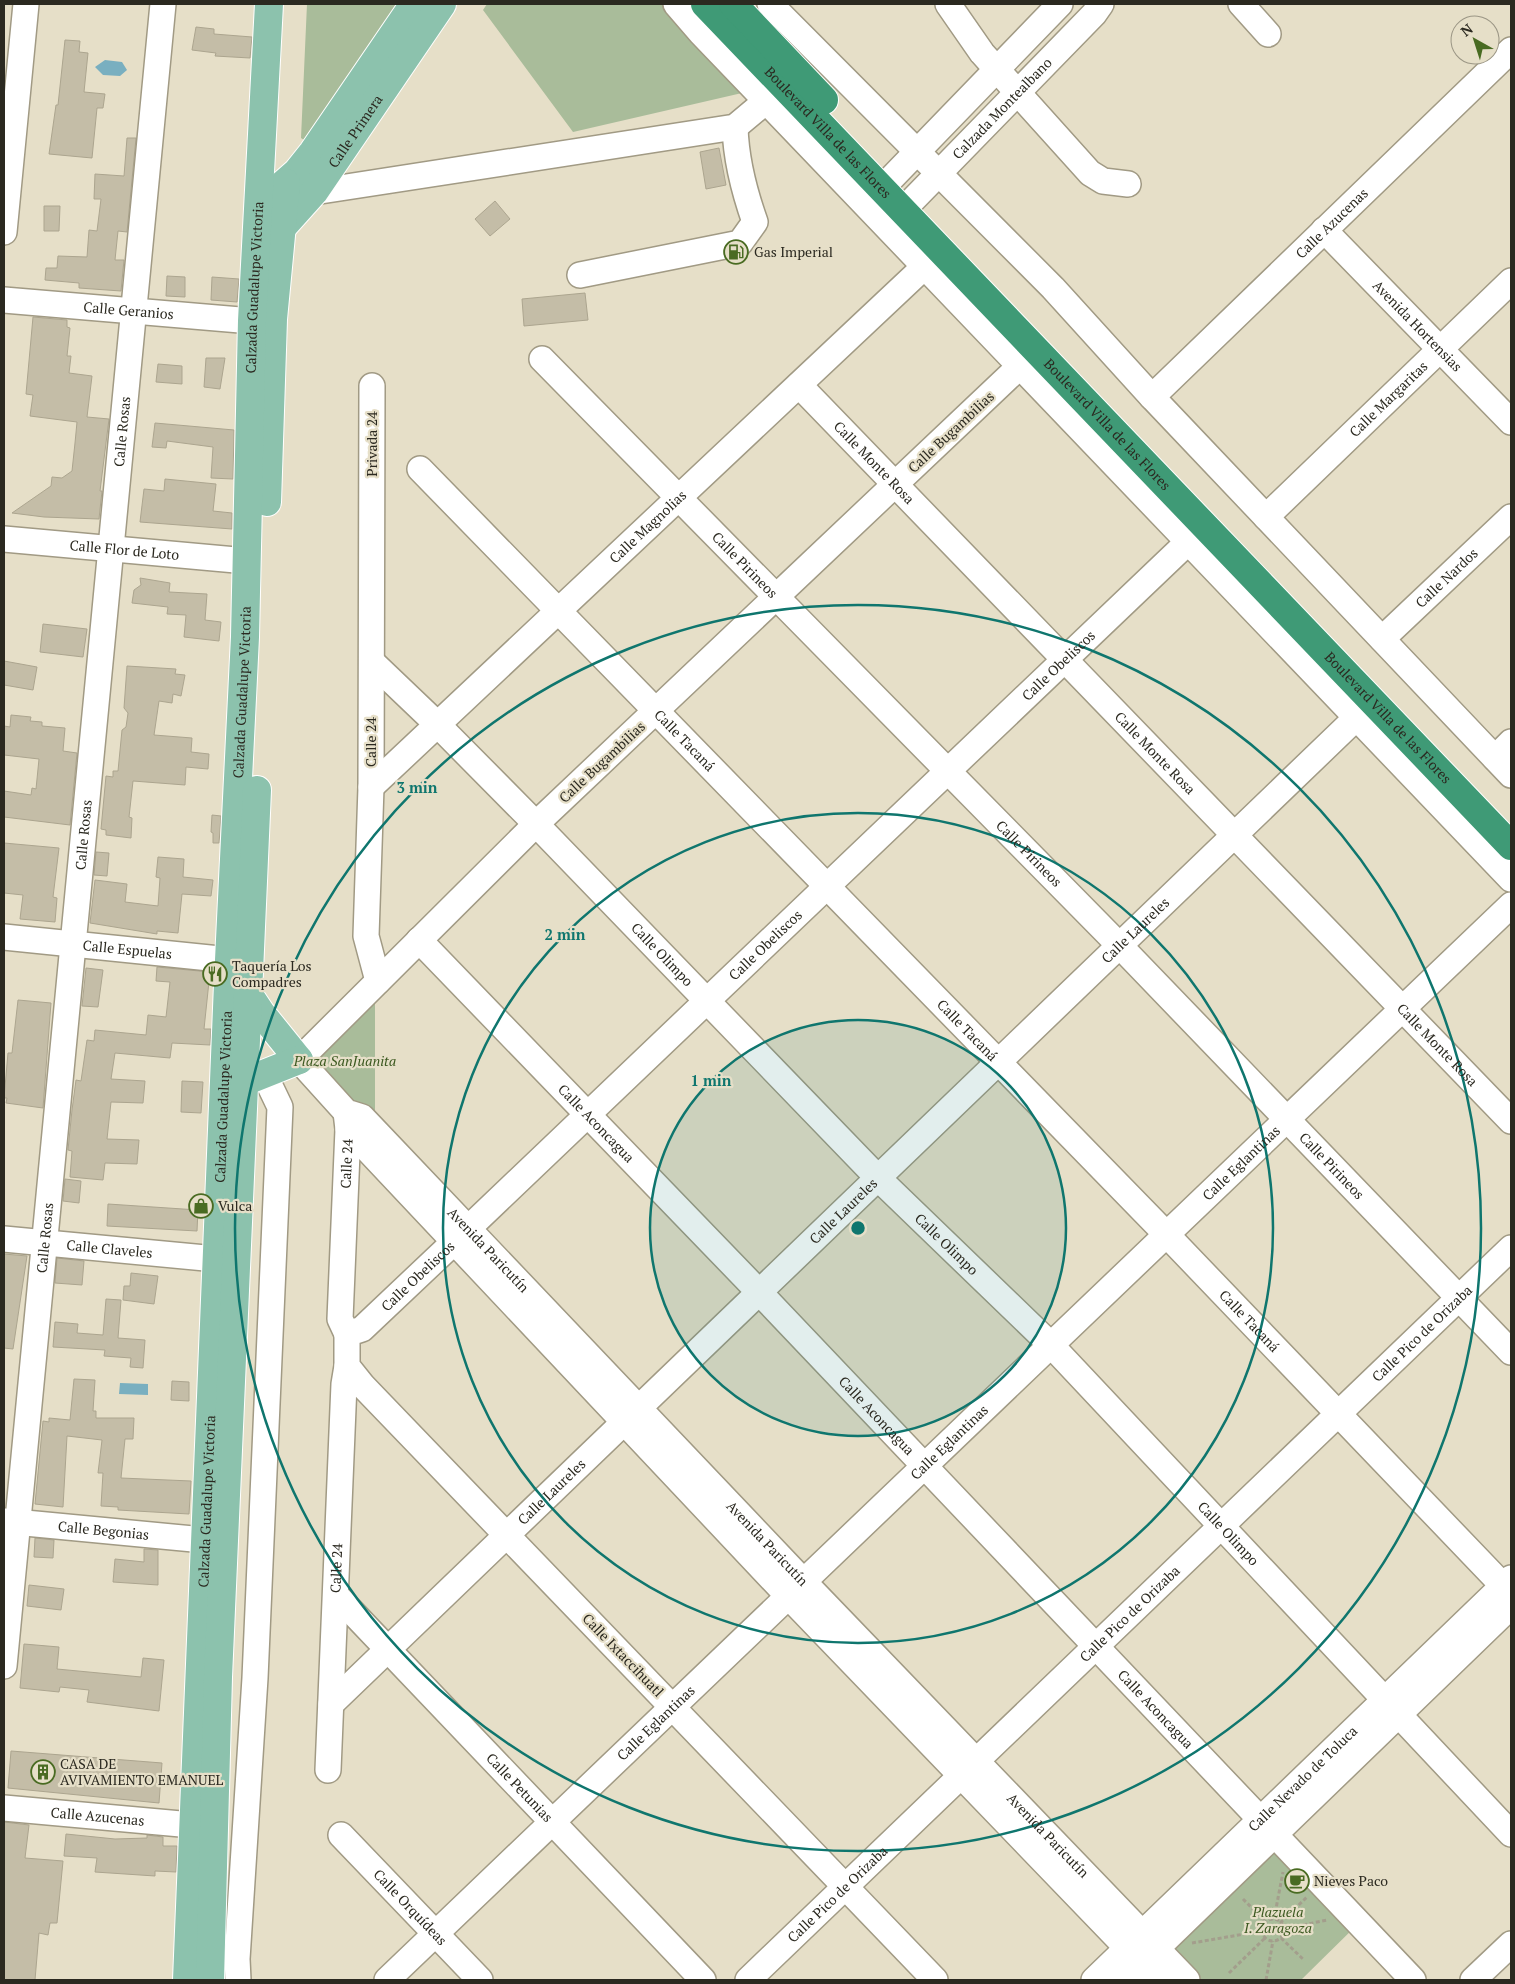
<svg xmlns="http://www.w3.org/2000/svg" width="1515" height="1984" viewBox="0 0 1515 1984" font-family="'PT Serif',serif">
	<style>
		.green { fill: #a9bc9a }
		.water { fill: #79afc0 }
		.building { fill: #c4bda7; stroke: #aca58f }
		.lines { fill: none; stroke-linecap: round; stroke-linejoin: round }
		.minor-casing { stroke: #a19a84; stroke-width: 28 }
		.major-casing { stroke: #fff; stroke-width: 30 }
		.highway-casing { stroke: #fff; stroke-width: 30 }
		.path { stroke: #a39e8c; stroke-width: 3; stroke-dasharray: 4 2.5; stroke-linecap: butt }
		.minor { stroke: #fff; stroke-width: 25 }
		.major { stroke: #8cc2ad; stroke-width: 28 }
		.highway { stroke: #3f9a76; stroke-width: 28 }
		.ring { fill: none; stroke: #0f766e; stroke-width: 2.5 }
		.labels { text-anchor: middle; stroke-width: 4.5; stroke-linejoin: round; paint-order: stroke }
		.street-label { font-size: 14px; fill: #2b2920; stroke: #e6dfc8 }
		.poi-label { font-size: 14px; fill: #2b2920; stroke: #e6dfc8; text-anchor: start }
		.park-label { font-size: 14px; font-style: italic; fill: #3c5920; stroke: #e6dfc8 }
		.centre { fill: #0f766e; stroke: #e6dfc8; stroke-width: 2.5 }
		.ring-label { font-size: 15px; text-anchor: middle; font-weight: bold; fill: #0f766e; stroke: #e6dfc8; stroke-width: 4.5; stroke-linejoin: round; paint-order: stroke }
	</style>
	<rect width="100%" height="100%" fill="#e6dfc8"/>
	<path class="green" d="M307,4H413L316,148L301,138Z
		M487,4H677L755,90L573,132L483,10Z
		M375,989V1123L301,1060Z
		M1283,1833L1364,1918L1301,1980H1198L1165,1946Z"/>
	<path class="water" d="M105,60L122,62L127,70L120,76L103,75L95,67Z
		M120,1383L148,1384V1395L119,1394Z"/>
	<path class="building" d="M196,27L214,29V34L252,37L250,58L215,56L216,53L192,50Z
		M65,40L80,41L79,52L88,53L84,92L105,94L103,108H97L92,158L49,154L56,105H58Z
		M127,138H136L127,232L118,231L115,260H124L121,291L79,288V283L45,280L46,268H57L58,256L87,257L89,230L97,231L101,199H94L95,174L124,176Z
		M719,148L726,185L706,189L700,152Z
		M495,201L510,219L490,236L475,219Z
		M44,206H60L59,231H44Z
		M167,276L185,277V297L166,296Z
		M212,277L239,279L237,302L211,300Z
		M585,293L588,320L524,326L522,299Z
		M33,317L67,320V327L70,328L67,356H71L69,373L92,376L87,417L109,419L100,491H102L99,519L44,517L12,513L51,486L52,477L62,478L72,471L75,443L77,422L30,416L33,395L26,394Z
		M206,358H225L220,389L204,387Z
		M158,364L182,366V384L156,382Z
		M155,423L234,430L233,479L211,478L213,447L167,441L166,448L152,447Z
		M165,479L216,484L213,511L232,513V529L140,522L144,489L164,491Z
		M140,578L170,583L169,592L207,594L205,620L221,622L219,641L184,637L186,615L167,614L168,607L132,603L134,590L141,585Z
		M43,624L87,629L83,657L40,652Z
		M4,661L37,667L33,690L4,685Z
		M127,666L176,669L175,674L185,675L181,696L173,694L172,703L159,701L154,735L192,738L191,752L209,754L208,769L186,767L185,785L133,781L129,817L132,818L131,838L106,835V830L101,829L106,776L113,777V771H118L122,730L126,727L128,713L124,708Z
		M11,715L31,717L30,721L42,722V726L65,728L63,751L77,753L70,825L4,817V791L31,795L32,788L36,789L39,759L4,755V726L10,727Z
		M212,815L221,816L219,843H213V833L211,832Z
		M4,843L59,848L53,897L57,898L55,922L20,919L23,895L4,893Z
		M96,852L109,853L107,876L94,875Z
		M158,857L184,859L183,877L213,880L211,896L182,894L178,933L157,931V934L90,923L95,880L127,884L125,902L158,906L160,878L156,877Z
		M157,967L210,972L204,1029H211L210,1045L172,1043L170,1058L115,1053L111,1079L145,1081L143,1103L111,1102L107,1139L139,1140L137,1164L105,1163L103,1180L70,1177L72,1151L68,1150L72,1110L76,1080L81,1081L87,1040L94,1041L95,1030L146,1035L148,1015L166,1017L170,982L156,981Z
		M86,968L103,970L98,1007L82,1006Z
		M18,1000L51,1003L43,1108L6,1103L7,1098H4L8,1053H12Z
		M182,1081L203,1082L201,1113L181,1112Z
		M65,1179L81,1181L79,1203L63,1201Z
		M108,1204L198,1210L197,1231L107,1226Z
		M4,1254L27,1256L13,1349L4,1348Z
		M57,1258L84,1261L82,1285L55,1283Z
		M131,1273L158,1276L154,1304L123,1300L124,1286H130Z
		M106,1299L121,1300L118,1338L145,1340L143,1368L130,1367L131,1358L104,1356L105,1350L53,1347L55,1322L78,1324L77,1333L103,1335Z
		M74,1379L95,1380L93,1411H96V1418H134L133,1439H125L121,1478L191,1481L189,1514L118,1510V1507L101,1506L103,1473H98L102,1440L67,1436L63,1507L35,1504L43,1421L49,1422V1418L70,1420Z
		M172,1381L189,1382V1401L171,1400Z
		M35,1538L54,1540L53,1558L34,1557Z
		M144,1549L158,1550V1585L113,1582L115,1559L144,1562Z
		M29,1585L64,1589L61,1610L27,1606Z
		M24,1644L59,1647L57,1669L141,1677L143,1658L164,1660L159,1711L87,1702L89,1690L60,1687L59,1692L20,1688Z
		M11,1751L162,1763L159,1803L8,1788Z
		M4,1822L29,1825L25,1858L63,1861L57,1923H50L48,1935L39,1933L35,1980H4Z
		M66,1834L115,1839L147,1838V1835L163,1837V1846H177L176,1872L155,1871V1876L95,1872L97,1858L64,1856Z"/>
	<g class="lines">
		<g class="minor-casing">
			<g id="minor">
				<path d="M676,4L701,33L1511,879"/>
				<path d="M770,4L1053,288L1152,397L1511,775"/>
				<path d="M948,4L982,53L1090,173L1103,181L1128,184"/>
				<path d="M1241,4L1268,34"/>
				<path d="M882,188L1060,4"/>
				<path d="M314,192L735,127L766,101"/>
				<path id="s1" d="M903,210L1094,14L1101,4"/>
				<path id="s2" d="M1324,230L1511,422"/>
				<path d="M4,232L26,4"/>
				<path d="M580,275L740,243L755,222C744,191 736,161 735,127"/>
				<path id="s3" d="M4,300L252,321"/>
				<path id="s4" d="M542,359L1121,947L1511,1352"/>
				<path id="s5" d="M1020,366L536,824L299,1060L346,1112L362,1117L804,1582L1187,1980"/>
				<path id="s6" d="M799,385L1511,1121"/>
				<path d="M372,386L371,787L366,936L378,981"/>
				<path id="s7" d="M1152,397L1511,50"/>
				<path id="s8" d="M420,469L1167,1235L1511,1594"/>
				<path id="s9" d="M1266,517L1511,281"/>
				<path id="s10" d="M4,539L247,561"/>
				<path id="s11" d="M1382,639L1511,517"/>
				<path id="s12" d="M372,662L438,725L536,824L879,1179L1051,1345L1511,1834"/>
				<path d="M1495,758L1511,742"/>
				<path id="s13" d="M371,787L924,267"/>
				<path id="s14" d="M4,937L249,962"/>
				<path id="s15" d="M419,940L760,1293L1413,1980"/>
				<path d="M346,1112L348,1129L789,1597L1158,1980"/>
				<path id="s16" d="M4,1239L216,1259"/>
				<path id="s17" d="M347,1334L340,1319L348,1129L355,1123"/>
				<path id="s18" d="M4,1521L204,1540"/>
				<path id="s19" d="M336,1595L703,1980"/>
				<path id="s20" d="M4,1666L163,4"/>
				<path id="s21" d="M331,1704L1356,718"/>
				<path id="s22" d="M328,1770L344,1384L347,1366"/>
				<path id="s23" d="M4,1808L192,1825"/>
				<path id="s24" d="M341,1835L480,1980"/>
				<path d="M238,1980L237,1959L255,1678L280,1107L269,1084"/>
				<path id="s25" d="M387,1980L1511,905"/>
				<path id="s26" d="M748,1980L1511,1248"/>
				<path id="s27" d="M935,1980L363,1386L347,1366V1334L362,1329L454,1242L1188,542"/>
				<path id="s28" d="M1094,1980L1511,1578"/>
				<path d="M1124,1980L1511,1606"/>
				<path d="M1473,1980L1511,1944"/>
			</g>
		</g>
		<g class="major-casing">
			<g id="major">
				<path d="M272,194L297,172L313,152L414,4"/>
				<path id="s29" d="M279,231L314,192L442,4"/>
				<path d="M267,502L273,319L286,183"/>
				<path d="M249,995L261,1013L299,1060"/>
				<path d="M230,1082L246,1081L299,1060"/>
				<path id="s30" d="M187,1980L229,960L245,637L252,321L269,4"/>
				<path d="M210,1980L218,1677L257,790"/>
			</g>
		</g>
		<g class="highway-casing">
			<g id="highway">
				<path id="s31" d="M705,4L1511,846"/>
				<path d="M733,4L824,100"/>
			</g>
		</g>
		<path class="path" d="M1243,1899L1266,1922
			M1274,1919L1283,1872
			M1262 1930a11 11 0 1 1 22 0a11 11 0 1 1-22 0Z
			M1280,1923L1307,1897
			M1284,1929L1327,1920
			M1281,1938L1304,1960
			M1192,1943L1262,1931
			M1229,1973L1265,1938
			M1266,1980L1273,1941"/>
		<use href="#minor" class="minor"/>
		<use href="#major" class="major"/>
		<use href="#highway" class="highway"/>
	</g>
	<circle cx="858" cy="1228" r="208" fill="#0f766e" fill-opacity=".12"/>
	<g class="ring">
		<circle cx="858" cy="1228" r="208"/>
		<circle cx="858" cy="1228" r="415"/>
		<circle cx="858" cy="1228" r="623"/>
	</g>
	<defs>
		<g id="fuel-ring" transform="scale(1.25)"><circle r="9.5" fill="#e6dfc8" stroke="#496b22" stroke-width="1.5"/><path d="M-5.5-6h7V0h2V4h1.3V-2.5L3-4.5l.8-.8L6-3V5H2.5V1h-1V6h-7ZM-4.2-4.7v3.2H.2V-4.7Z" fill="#496b22"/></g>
		<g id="restaurant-ring" transform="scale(1.25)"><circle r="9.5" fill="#e6dfc8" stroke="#496b22" stroke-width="1.5"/><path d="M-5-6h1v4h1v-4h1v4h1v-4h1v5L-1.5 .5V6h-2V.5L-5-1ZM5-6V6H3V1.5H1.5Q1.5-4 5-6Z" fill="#496b22"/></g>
		<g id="shop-ring" transform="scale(1.25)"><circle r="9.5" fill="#e6dfc8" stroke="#496b22" stroke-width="1.5"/><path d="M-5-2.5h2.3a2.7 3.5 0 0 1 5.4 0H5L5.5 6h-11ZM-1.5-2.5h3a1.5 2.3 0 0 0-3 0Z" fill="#496b22"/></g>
		<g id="building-ring" transform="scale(1.25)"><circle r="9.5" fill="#e6dfc8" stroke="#496b22" stroke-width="1.5"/><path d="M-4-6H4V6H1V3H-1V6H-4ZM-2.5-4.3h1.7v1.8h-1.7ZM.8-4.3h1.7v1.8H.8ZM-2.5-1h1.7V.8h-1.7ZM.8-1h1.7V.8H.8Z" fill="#496b22"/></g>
		<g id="cafe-ring" transform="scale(1.25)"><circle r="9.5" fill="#e6dfc8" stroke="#496b22" stroke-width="1.5"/><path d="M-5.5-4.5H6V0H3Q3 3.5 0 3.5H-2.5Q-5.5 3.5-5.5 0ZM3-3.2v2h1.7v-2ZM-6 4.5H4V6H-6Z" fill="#496b22"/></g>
	</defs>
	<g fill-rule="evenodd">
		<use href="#fuel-ring" x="736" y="252"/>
		<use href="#restaurant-ring" x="215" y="974"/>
		<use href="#shop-ring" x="201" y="1206"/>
		<use href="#building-ring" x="43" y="1772"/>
		<use href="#cafe-ring" x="1297" y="1881"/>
	</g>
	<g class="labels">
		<g class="street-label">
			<text dy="5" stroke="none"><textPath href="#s1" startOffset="142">Calzada Montealbano</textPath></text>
			<text dy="5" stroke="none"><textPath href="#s29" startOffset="126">Calle Primera</textPath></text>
			<text dy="5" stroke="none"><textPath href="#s31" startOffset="178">Boulevard Villa de las Flores</textPath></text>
			<text dy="5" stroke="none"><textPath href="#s7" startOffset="250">Calle Azucenas</textPath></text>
			<text dy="5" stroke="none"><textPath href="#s30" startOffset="1694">Calzada Guadalupe Victoria</textPath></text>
			<text dy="5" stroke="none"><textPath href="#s3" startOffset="125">Calle Geranios</textPath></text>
			<text dy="5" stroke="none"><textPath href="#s2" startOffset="134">Avenida Hortensias</textPath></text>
			<text dy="5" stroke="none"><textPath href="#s9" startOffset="170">Calle Margaritas</textPath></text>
			<text dy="5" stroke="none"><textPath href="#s31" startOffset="582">Boulevard Villa de las Flores</textPath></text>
			<text dy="5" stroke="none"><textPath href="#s20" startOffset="1240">Calle Rosas</textPath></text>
			<text transform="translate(951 432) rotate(-43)" y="5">Calle Bugambilias</text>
			<text transform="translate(372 444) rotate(-90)" y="5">Privada 24</text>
			<text dy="5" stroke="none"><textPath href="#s6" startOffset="108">Calle Monte Rosa</textPath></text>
			<text dy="5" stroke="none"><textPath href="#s13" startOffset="380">Calle Magnolias</textPath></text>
			<text dy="5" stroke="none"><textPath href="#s10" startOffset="121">Calle Flor de Loto</textPath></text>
			<text dy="5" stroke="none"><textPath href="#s4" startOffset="289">Calle Pirineos</textPath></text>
			<text dy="5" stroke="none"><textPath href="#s11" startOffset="89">Calle Nardos</textPath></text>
			<text dy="5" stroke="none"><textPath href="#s27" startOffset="1860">Calle Obeliscos</textPath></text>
			<text dy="5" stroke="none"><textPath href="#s30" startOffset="1289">Calzada Guadalupe Victoria</textPath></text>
			<text dy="5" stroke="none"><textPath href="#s31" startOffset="988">Boulevard Villa de las Flores</textPath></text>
			<text dy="5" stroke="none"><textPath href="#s8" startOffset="379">Calle Tacaná</textPath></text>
			<text transform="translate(371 742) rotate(-90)" y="5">Calle 24</text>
			<text dy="5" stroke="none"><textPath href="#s6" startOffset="512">Calle Monte Rosa</textPath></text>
			<text transform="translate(602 762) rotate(-43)" y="5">Calle Bugambilias</text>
			<text dy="5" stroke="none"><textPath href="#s20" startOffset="835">Calle Rosas</textPath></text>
			<text dy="5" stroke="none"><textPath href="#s4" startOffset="694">Calle Pirineos</textPath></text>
			<text dy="5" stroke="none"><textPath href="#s21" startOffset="1116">Calle Laureles</textPath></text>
			<text dy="5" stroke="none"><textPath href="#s27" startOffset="1455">Calle Obeliscos</textPath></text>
			<text dy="5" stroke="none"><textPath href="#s14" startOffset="124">Calle Espuelas</textPath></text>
			<text dy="5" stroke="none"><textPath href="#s12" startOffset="412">Calle Olimpo</textPath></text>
			<text dy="5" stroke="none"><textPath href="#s8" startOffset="784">Calle Tacaná</textPath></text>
			<text dy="5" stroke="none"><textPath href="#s6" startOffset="918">Calle Monte Rosa</textPath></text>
			<text dy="5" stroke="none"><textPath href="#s30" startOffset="884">Calzada Guadalupe Victoria</textPath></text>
			<text dy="5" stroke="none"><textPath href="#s15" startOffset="255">Calle Aconcagua</textPath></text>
			<text dy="5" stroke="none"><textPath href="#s17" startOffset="172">Calle 24</textPath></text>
			<text dy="5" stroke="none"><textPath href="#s25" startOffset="1182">Calle Eglantinas</textPath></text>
			<text dy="5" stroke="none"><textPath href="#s4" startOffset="1129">Calle Pirineos</textPath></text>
			<text dy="5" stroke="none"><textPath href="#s21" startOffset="711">Calle Laureles</textPath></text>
			<text dy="5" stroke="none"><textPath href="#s20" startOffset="430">Calle Rosas</textPath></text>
			<text dy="5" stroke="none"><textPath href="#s12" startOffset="818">Calle Olimpo</textPath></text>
			<text dy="5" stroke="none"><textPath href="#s16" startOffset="106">Calle Claveles</textPath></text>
			<text dy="5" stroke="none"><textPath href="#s5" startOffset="1271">Avenida Paricutín</textPath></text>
			<text dy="5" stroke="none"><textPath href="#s27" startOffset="975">Calle Obeliscos</textPath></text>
			<text dy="5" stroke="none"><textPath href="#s8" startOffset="1189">Calle Tacaná</textPath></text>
			<text dy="5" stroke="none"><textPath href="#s26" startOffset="934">Calle Pico de Orizaba</textPath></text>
			<text dy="5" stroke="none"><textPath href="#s15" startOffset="660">Calle Aconcagua</textPath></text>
			<text dy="5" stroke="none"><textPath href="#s25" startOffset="778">Calle Eglantinas</textPath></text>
			<text dy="5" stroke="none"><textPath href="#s21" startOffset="306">Calle Laureles</textPath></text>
			<text dy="5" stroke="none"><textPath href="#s30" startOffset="479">Calzada Guadalupe Victoria</textPath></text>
			<text dy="5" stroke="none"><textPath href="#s18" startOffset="100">Calle Begonias</textPath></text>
			<text dy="5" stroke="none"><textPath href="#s12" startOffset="1222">Calle Olimpo</textPath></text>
			<text dy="5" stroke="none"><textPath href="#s5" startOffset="1676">Avenida Paricutín</textPath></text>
			<text dy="5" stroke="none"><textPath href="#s22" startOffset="202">Calle 24</textPath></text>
			<text dy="5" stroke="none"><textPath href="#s26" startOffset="529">Calle Pico de Orizaba</textPath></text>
			<text transform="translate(623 1655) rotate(46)" y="5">Calle Ixtaccihuatl</text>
			<text dy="5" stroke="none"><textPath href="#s15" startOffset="1065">Calle Aconcagua</textPath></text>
			<text dy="5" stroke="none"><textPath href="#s25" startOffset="372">Calle Eglantinas</textPath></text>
			<text dy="5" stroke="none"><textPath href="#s28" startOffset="290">Calle Nevado de Toluca</textPath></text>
			<text dy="5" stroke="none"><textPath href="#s19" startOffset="266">Calle Petunias</textPath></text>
			<text dy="5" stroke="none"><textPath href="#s23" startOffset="94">Calle Azucenas</textPath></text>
			<text dy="5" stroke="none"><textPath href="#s5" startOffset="2081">Avenida Paricutín</textPath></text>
			<text dy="5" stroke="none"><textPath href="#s26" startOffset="124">Calle Pico de Orizaba</textPath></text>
			<text dy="5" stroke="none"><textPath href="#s24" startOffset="100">Calle Orquídeas</textPath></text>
		</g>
		<g class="poi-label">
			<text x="754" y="257">Gas Imperial</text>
			<text x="232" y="971">Taquería Los<tspan x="232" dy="16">Compadres</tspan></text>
			<text x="218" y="1211">Vulca</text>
			<text x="60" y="1769">CASA DE<tspan x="60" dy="16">AVIVAMIENTO EMANUEL</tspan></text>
			<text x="1314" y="1886">Nieves Paco</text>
		</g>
		<g class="park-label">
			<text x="345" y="1066">Plaza SanJuanita</text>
			<text x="1278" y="1917">Plazuela<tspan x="1278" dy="16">I. Zaragoza</tspan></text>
		</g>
	</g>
	<circle cx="858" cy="1228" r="8" class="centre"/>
	<g class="ring-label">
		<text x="417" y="793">3 min</text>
		<text x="565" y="940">2 min</text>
		<text x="711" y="1086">1 min</text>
	</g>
	<rect width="1515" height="1984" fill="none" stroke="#2b2920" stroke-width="10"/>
	<g transform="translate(1475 40) rotate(321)"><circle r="24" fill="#e6dfc8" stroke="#9b9685"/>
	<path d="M0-4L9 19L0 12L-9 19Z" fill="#496b22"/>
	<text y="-8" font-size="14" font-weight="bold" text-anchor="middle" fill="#2b2920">N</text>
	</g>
</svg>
